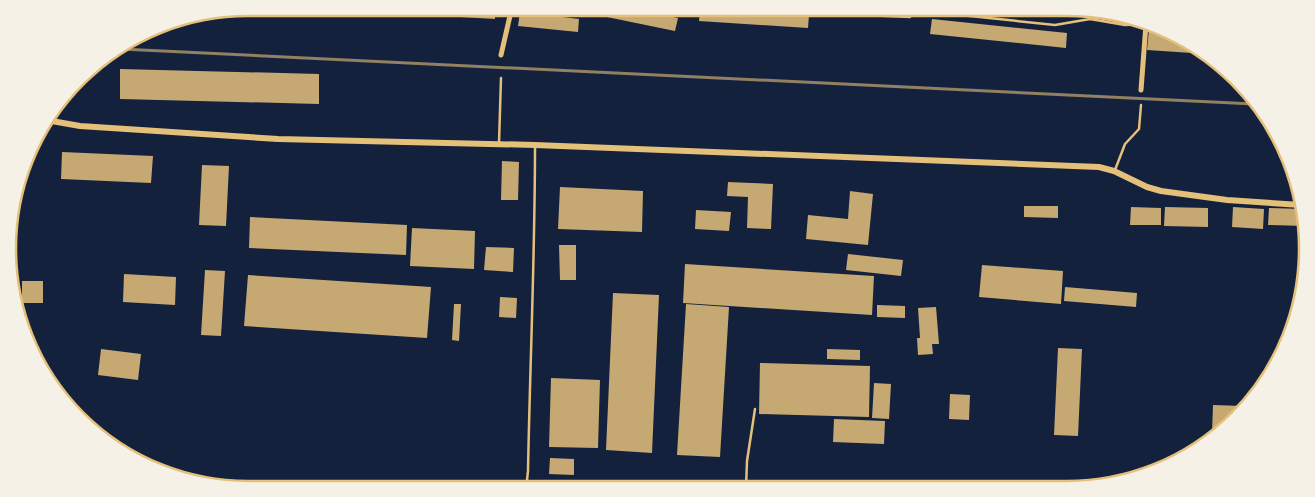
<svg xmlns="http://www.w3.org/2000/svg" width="1315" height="497" viewBox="0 0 1315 497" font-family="Raleway,sans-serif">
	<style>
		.building { fill: #c6a872 }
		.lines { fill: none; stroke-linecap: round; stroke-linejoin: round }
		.service { stroke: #e5c07b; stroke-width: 2.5 }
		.minor { stroke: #e5c07b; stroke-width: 5 }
		.tertiary { stroke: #e5c07b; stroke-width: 6 }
		.rail { stroke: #918062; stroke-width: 3 }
		.rim { fill: none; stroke: #e5c07b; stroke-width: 2.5 }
	</style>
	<rect width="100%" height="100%" fill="#14213d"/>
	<path class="building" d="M320,7H495V19L320,9Z
		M558,7H624L678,18L675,31Z
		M1020,7H1029L1028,15L1019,14Z
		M700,8L809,15L808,28L699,21Z
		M1095,11L1129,16L1138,20L1095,14Z
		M520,12L579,19L578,32L518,26Z
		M932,19L1067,33L1066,48L930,34Z
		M1149,29L1158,30L1207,54L1147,50Z
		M120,69L319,74V104L120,99Z
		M62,152L153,156L151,183L61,179Z
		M502,161L519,162L518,200H501Z
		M202,165L229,166L226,226L199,225Z
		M728,182L773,184L771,229L747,228L748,197L727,196Z
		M560,187L643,191L642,232L558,229Z
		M850,191L873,194L868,245L806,239L808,215L848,219Z
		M1024,206H1058V218L1024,217Z
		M1131,207L1161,208V225H1130Z
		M1165,207L1208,208V227L1164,226Z
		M1233,207L1264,209L1263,229L1232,227Z
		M1269,208L1303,209L1305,217V226L1268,225Z
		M696,210L731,212L729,231L695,229Z
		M250,217L407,225L406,255L249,248Z
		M412,228L475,231L474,269L410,266Z
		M559,245H576V280H560Z
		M486,247L514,248L513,272L484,270Z
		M848,254L903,260L901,276L846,270Z
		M685,264L874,276L872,315L683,303Z
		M982,265L1063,271L1061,304L979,297Z
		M205,270L225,271L221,336L201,335Z
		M124,274L176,277L175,305L123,302Z
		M248,275L431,287L427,338L244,326Z
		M22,281H43V303H22Z
		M1065,287L1137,293L1136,307L1064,301Z
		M613,293L659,295L652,453L606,450Z
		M500,297L517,298L516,318L499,317Z
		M454,304H461L459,341L452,340Z
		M686,304L729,307L720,457L677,455Z
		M877,305L905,306V318L877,317Z
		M936,307L939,344H932L933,354L918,355L917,338H920L918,308Z
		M1058,348L1082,349L1078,436L1054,435Z
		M101,349L141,354L138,380L98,375Z
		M827,349L860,350V360L827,359Z
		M760,363L870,366L869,417L759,414Z
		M551,378L600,380L598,448L549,447Z
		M874,383L891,384L889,419L872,418Z
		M950,394L970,395L969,420L949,419Z
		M1213,405L1244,406L1243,409L1226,430L1220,433H1212Z
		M834,419L885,421L884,444L833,442Z
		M550,458L574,459V475L549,474Z"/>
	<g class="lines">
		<path class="service" d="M800,7L839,14L910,17
			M960,15L1055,25L1090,19L1125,25L1146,24
			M499,143L501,78
			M1115,170L1125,144L1139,129L1141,105
			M746,488L747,461L755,409
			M526,489L528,471C530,363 535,255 535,146"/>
		<path class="minor" d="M501,55L512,7
			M1141,90L1146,24"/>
		<path class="tertiary" d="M46,120L80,126L278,139L535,145L1099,167L1114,171L1147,187L1161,191L1227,200L1301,205"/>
		<path class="rail" d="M121,49L1254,104"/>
	</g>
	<path d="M0 0H1315V497H0ZM248 16H1067A232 232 0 0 1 1299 248V249A232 232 0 0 1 1067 481H248A232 232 0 0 1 16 249V248A232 232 0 0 1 248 16Z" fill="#f6f1e7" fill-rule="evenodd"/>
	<path class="rim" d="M248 16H1067A232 232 0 0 1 1299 248V249A232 232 0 0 1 1067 481H248A232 232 0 0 1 16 249V248A232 232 0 0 1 248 16Z"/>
</svg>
